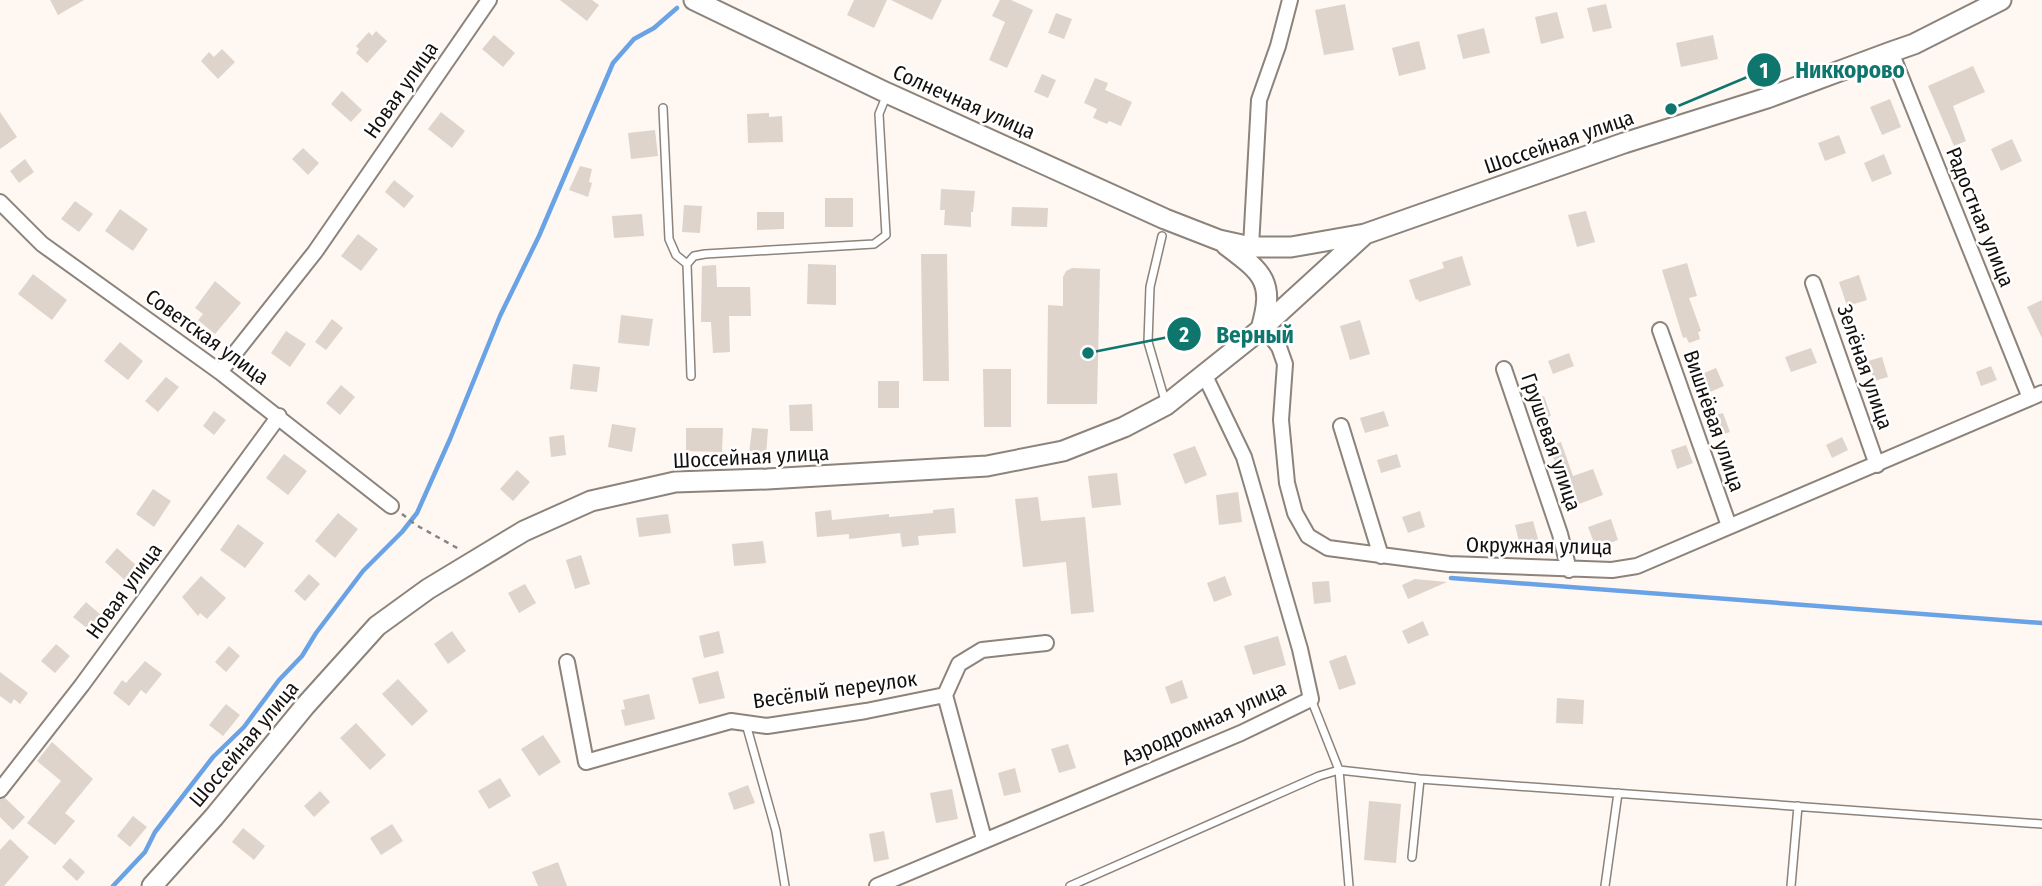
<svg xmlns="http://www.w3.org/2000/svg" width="2042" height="886" viewBox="0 0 2042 886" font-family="'Fira Sans Condensed',sans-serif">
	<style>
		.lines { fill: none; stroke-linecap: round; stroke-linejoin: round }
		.stream { stroke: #6aa2e6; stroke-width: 4.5 }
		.building { fill: #ded4cc }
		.service-casing { stroke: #8c837b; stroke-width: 10 }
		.minor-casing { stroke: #8c837b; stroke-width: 18 }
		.secondary-casing { stroke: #8c837b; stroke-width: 23 }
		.path { stroke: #8a8481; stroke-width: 2.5; stroke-dasharray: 5 5; stroke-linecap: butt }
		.service { stroke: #fff; stroke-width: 7 }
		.minor { stroke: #fff; stroke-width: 14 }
		.secondary { stroke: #fff; stroke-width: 19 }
		.labels { text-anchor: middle; stroke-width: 5; stroke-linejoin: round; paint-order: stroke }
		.street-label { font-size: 21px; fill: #14100e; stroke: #fff }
		.leader { fill: none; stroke: #0f766e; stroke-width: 2.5 }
		.callout-dot { fill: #0f766e; stroke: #fff; stroke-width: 2.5 }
		.mark-label { font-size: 21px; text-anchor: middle; font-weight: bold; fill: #fff }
		.callout-label { font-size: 23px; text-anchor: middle; font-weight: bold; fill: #0f766e; stroke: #fff; stroke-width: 5; stroke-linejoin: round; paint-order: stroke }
	</style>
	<rect width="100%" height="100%" fill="#fef7f2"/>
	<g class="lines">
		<path class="stream" d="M1451,578L2042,623
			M113,886L145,852L155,832L213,757L244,727L279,680L302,656L316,633L363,571L402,532L417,513L450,439L500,316L539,236L613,63L634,39L654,28L677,8"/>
	</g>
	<path class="building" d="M50,0H84L58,15Z
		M560,0H592L599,5L587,21Z
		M854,0H887L874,28L847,15Z
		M891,0H942L932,20Z
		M1000,0H1011L1033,10L1007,68L989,60L1005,22L992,16Z
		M1345,4L1354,50L1324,55L1315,10Z
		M1606,4L1612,28L1593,32L1587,8Z
		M1557,12L1564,38L1541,44L1535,17Z
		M1056,13L1072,19L1064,39L1048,33Z
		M1484,28L1490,53L1463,59L1457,35Z
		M376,31L387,41L367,63L356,53L359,49L356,46L369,32L372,36Z
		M494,35L515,53L503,67L482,49Z
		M1713,35L1718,59L1681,67L1676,43Z
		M1419,41L1426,69L1399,76L1392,48Z
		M222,49L235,62L218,79L201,61L209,52L214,57Z
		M1973,66L1985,92L1953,106L1966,141L1954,146L1928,86Z
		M1042,74L1056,80L1048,98L1034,92Z
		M1095,78L1108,83L1105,90L1132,102L1121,126L1109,121L1107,124L1093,118L1097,109L1084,103Z
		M342,91L362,110L351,122L331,104Z
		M1890,99L1901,127L1882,135L1870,107Z
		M0,112L17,137L0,149Z
		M441,112L465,131L452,148L428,129Z
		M769,113V117L782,116L783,142L748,143L747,114Z
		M655,130L658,156L631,159L628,133Z
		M1839,135L1846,153L1825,161L1818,143Z
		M2012,139L2022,161L2001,171L1991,149Z
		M303,148L319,163L308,175L292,159Z
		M1884,154L1892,174L1872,182L1864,163Z
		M25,159L34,172L19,183L10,171Z
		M580,166L592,169L589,182L592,183L588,197L569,190Z
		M394,180L414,196L404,208L385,192Z
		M941,189L975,191L973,212H971V227L944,225L945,210H940Z
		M825,198H853V227H825Z
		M75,201L93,214L79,232L61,219Z
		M684,205L702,206L700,233L682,232Z
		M1012,207L1048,208L1047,227L1011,226Z
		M120,209L148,229L133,251L105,231Z
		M1586,211L1595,242L1577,247L1568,215Z
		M757,212H784V229L757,230Z
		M642,214L644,236L614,238L612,216Z
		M358,234L378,249L361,271L341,256Z
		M921,254H947L949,381H923Z
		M1462,256L1471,285L1419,302L1418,299L1416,300L1409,280L1444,268L1442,262Z
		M1687,263L1697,296L1689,298L1701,331L1698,332L1700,339L1689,343L1686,337L1683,338L1662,270Z
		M808,264L836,265V305L807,304Z
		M716,265L717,287H750L751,316H729L730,352L713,353L711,322H701L702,266Z
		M1072,268L1100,269L1097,404H1047L1048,305L1063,306V277L1066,271Z
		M33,274L67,300L52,320L18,294Z
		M1859,275L1867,300L1847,306L1839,282Z
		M215,281L241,303L215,334L198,320L203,314L195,308Z
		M2042,300V338L2027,307Z
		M621,315L653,319L649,346L618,343Z
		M332,319L343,328L326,350L315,342Z
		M1360,320L1370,354L1350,360L1340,326Z
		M286,331L306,344L290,367L271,353Z
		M120,342L143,361L128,380L104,361Z
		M1811,348L1817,363L1791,372L1785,357Z
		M1569,353L1574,366L1553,374L1548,361Z
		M1882,357L1888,377L1874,381L1868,361Z
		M573,364L600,367L597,392L570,389Z
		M1991,366L1997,380L1981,386L1976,372Z
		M1716,368L1724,386L1703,395L1695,377Z
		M983,369H1011V427H984Z
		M166,377L179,387L158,412L145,401Z
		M878,381H899V408H878Z
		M341,385L355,397L340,415L326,403Z
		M1544,396L1551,416L1538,420L1531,401Z
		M812,404L813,431H790L789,405Z
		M214,411L226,420L214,435L203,426Z
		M1384,411L1389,426L1365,433L1360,418Z
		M1723,413L1730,432L1713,438L1707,418Z
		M612,424L636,428L632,452L608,447Z
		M686,428H723L722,452L686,451Z
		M752,428L768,429L766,455L749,454Z
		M564,435L566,455L551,457L549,437Z
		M1842,437L1848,450L1832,458L1826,445Z
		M1561,442L1573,476L1593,469L1603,495L1571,507L1549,446Z
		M1686,445L1693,463L1677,469L1671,450Z
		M1195,446L1207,475L1185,484L1173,454Z
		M284,454L307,471L288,495L266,478Z
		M1397,454L1401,467L1381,473L1377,460Z
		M517,470L530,482L513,501L500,489Z
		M1117,473L1121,505L1092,508L1088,476Z
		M153,489L171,501L154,527L136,514Z
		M1238,492L1242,522L1219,525L1216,495Z
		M1038,497L1041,521L1085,517L1094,612L1071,614L1066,562L1023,567L1015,499Z
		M954,508L956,533L918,536L919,545L902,547L900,533L849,539V534L817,537L815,512L831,510L832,520L889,514V517L933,513V510Z
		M1420,511L1425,527L1408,533L1402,517Z
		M338,513L358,529L335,558L315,541Z
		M668,514L671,533L639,537L636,518Z
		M1611,519L1618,540L1596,548L1588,527Z
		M1533,521L1540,546L1521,550L1515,525Z
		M238,524L264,543L245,568L220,550Z
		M763,541L766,563L734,566L732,544Z
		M117,548L139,568L127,582L105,562Z
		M581,555L590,584L575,589L566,560Z
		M309,574L320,584L305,601L294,591Z
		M201,576L226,598L207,619L200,613L198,616L182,597Z
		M1225,576L1232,595L1214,602L1207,583Z
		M1415,579L1447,582L1408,599L1402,585Z
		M1329,581L1331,602L1314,604L1312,582Z
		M525,584L536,603L519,613L508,593Z
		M86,602L101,615L88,629L73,617Z
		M1423,621L1429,635L1408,644L1402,631Z
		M452,631L466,651L448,664L434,644Z
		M719,631L724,653L704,658L699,636Z
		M1278,636L1286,665L1253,675L1244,646Z
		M56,644L70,656L55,673L41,661Z
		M229,646L240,656L226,672L215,662Z
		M1346,655L1356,684L1339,690L1329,661Z
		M145,661L162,674L146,694L141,690L129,706L113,693L122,680L126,683Z
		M718,671L725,698L699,704L692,678Z
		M0,672L28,693L20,704L14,699L11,704L0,696Z
		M398,679L428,711L412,726L382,694Z
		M1182,680L1188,698L1171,704L1165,687Z
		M649,694L655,719L625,726L621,710L625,709L623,700Z
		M1557,698L1584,700L1583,724L1556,723Z
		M226,704L240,715L223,736L209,725Z
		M356,723L386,755L370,770L340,738Z
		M543,735L561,762L539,776L521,749Z
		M52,742L93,779L65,813L75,821L55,845L27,823L61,781L37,761Z
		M1068,744L1076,768L1059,773L1051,749Z
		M1015,768L1021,792L1004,796L998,773Z
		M500,778L511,796L489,809L478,791Z
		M748,785L755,803L734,810L728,793Z
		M952,789L958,819L936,823L930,793Z
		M320,791L330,802L314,817L304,806Z
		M5,798L25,817L13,830L0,817V799Z
		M1369,801L1401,804L1396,863L1364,860Z
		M133,816L147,827L130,847L117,836Z
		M392,824L403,841L381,855L370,838Z
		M243,828L265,846L254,860L232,842Z
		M884,831L889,859L874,862L869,834Z
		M10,839L29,857L4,886H0V850Z
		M70,858L85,872L77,881L62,867Z
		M558,862L567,886H538L532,872Z"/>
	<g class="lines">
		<g class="service-casing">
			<path id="service" d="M663,108L669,239L676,255L687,264
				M1162,236L1150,287L1148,342L1166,404
				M691,376L687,264L694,256L705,254L874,244L886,235L879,114L887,94
				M1311,699L1339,770L1349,886
				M746,724L776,831L785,886
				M1412,857L1420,779
				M1070,886L1319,776L1339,770L1420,779L2042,824
				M1605,886L1618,793
				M1791,886L1798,806"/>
		</g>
		<g class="minor-casing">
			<path id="minor" d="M1891,52L2030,398
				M0,202L42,244L220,372L391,506
				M1251,247L1259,100L1278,46L1290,0
				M1813,283L1877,465
				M1264,327L1279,347L1285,364L1281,420L1287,483L1295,513L1308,536L1328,548L1449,564L1612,570L1637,566L2042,393
				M1660,330L1729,526
				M1504,369L1560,534L1569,570
				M220,372L315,252L489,0
				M1341,426L1381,556
				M567,662L586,762L731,721L767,726L866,711L945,695L959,664L982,650L1046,643
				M945,695L984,839
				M0,790L82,685L279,416
				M877,886L1241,733L1311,699L1300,649L1244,457L1205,376"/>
		</g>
		<g class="secondary-casing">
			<path id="secondary" d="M694,0L887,93L1165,219L1219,240L1251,247H1291L1365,234L1624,143L1767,98L1891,52L1914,44L2001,0
				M1226,245C1263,273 1275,281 1261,329
				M152,886L214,817L305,706L377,626L428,589L524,531L591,501L675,482L767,479L987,466L1063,451L1124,427L1166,405L1260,330L1365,234"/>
		</g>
		<path class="path" d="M402,514L416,525L459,549"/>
		<use href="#service" class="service"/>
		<use href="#minor" class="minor"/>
		<use href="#secondary" class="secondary"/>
	</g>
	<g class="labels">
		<g class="street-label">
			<text transform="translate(401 90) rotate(-55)" y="7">Новая улица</text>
			<text transform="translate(964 102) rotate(24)" y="7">Солнечная улица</text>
			<text transform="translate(1559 142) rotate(-19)" y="7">Шоссейная улица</text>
			<text transform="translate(1980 217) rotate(68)" y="7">Радостная улица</text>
			<text transform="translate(207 337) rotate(36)" y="7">Советская улица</text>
			<text transform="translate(1865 367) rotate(71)" y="7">Зелёная улица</text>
			<text transform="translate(1714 421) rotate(71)" y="7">Вишнёвая улица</text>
			<text transform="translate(1551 442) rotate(71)" y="7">Грушевая улица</text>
			<text transform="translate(751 457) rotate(-3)" y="7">Шоссейная улица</text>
			<text transform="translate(1539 546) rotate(1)" y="7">Окружная улица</text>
			<text transform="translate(124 591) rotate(-54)" y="7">Новая улица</text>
			<text transform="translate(835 690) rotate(-8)" y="7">Весёлый переулок</text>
			<text transform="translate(1204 723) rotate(-24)" y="7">Аэродромная улица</text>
			<text transform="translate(244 744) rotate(-50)" y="7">Шоссейная улица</text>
		</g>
	</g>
	<path class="leader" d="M1671 109L1764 70M1088 353L1184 334"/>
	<g class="callout-dot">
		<circle cx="1671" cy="109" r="7"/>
		<circle cx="1088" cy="353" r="7"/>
		<circle cx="1764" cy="70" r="18"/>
		<circle cx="1184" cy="334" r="18"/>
	</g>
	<g class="mark-label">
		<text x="1764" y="78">1</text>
		<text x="1184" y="342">2</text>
	</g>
	<g class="callout-label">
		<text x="1850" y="78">Никкорово</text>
		<text x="1255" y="343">Верный</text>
	</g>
</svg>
